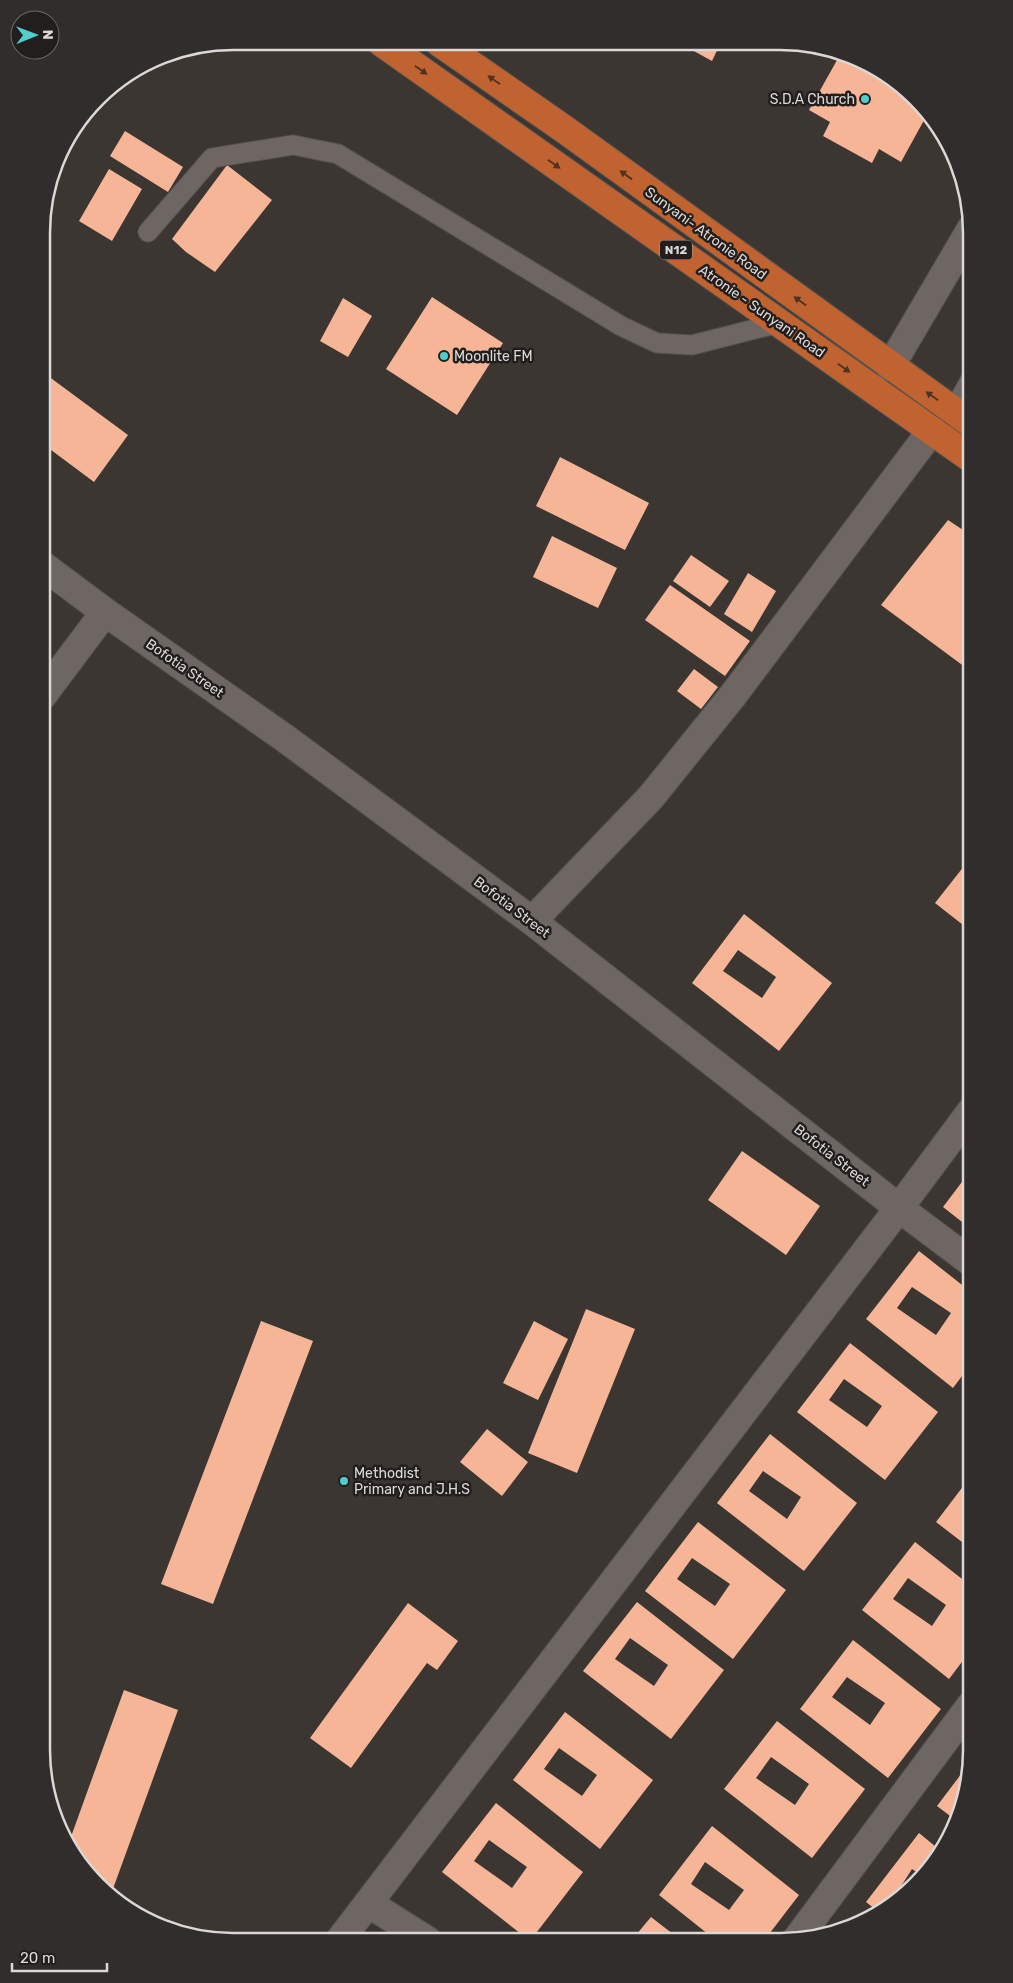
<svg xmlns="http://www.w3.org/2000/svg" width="1013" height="1983" viewBox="0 0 1013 1983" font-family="Rubik,sans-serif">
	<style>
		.building { fill: #f6b596; fill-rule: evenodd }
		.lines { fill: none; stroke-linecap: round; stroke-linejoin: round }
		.lane-casing { stroke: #57524f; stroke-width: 21 }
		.street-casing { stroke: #57524f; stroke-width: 30 }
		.highway-casing { stroke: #57524f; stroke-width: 30 }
		.lane { stroke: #6d6663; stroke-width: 19 }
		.street { stroke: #6d6663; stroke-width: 28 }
		.highway { stroke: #c06330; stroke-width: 28 }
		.oneway { fill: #513323 }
		.poi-dot { fill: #52cdcf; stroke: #211e1d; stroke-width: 2 }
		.labels { text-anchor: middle; stroke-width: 5; stroke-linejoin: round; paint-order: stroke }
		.shield { fill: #211e1d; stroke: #a4a09e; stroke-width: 1 }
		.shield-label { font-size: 12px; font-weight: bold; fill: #dcd8d6 }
		.poi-label { font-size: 14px; fill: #dcd8d6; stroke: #211e1d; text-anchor: start }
		.street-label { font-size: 14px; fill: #dcd8d6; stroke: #211e1d }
		.rim { fill: none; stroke: #dcd8d6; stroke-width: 2.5 }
	</style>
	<rect width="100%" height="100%" fill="#3c3633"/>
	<path class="building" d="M681,44H720L712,61Z
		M841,53L865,61L907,89L928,113L901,162L879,149L872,163L823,136L830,122L809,110Z
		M125,131L183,167L168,192L110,156Z
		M227,165L272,200L215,272L186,252L172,239Z
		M109,169L142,189L112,241L79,221Z
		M432,297L503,343L457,415L386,369Z
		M343,298L372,316L348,357L320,341Z
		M44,373L128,435L94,482L43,444V375Z
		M560,457L649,503L625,550L536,506Z
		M948,520L972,536V597L966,605L972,608V666L969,670L881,605Z
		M552,536L617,568L598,608L533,577Z
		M691,555L729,581L710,607L673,581Z
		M748,573L776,591L752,632L724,614Z
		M670,585L750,641L725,676L645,620Z
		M694,669L718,687L701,709L677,691Z
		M972,856V885L967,892L972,896V932L935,903Z
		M744,914L832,983L779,1051L692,983ZM738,950L776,977L762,998L723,971Z
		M742,1151L820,1206L786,1255L708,1200Z
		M971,1170V1229L943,1207Z
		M919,1251L971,1292V1364L953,1388L866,1319ZM912,1287L951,1313L936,1335L897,1308Z
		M586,1309L635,1329L577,1473L528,1453Z
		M261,1321L313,1341L213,1604L161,1584Z
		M534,1321L568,1339L538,1400L503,1383Z
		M850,1343L938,1412L885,1480L797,1412ZM844,1379L882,1406L867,1427L829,1400Z
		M487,1429L528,1462L502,1496L460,1462Z
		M770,1434L857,1503L804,1571L717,1503ZM763,1471L801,1497L787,1519L749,1491Z
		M971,1476V1505L968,1510L971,1513V1549L936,1522Z
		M698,1522L786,1590L733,1659L645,1591ZM692,1558L730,1584L715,1606L677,1579Z
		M915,1542L971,1586V1650L949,1679L862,1610ZM908,1578L946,1605L932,1626L893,1599Z
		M637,1602L724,1670L671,1739L583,1671ZM630,1638L668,1665L654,1686L615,1659Z
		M408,1603L458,1641L437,1670L427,1663L351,1768L310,1738Z
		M853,1640L941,1709L888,1778L800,1709ZM847,1677L885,1703L870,1725L832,1697Z
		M124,1690L178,1710L110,1897L74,1857L68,1845Z
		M565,1712L653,1780L600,1849L513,1780ZM559,1748L597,1775L582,1796L544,1769Z
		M777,1721L865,1789L812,1858L724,1789ZM771,1757L809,1784L795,1805L756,1778Z
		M971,1761V1763L958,1822L937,1806Z
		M496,1803L583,1872L530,1941L442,1872ZM489,1840L527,1867L512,1888L474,1861Z
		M712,1826L799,1895L763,1942H718L659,1895ZM705,1862L744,1890L729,1910L691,1884Z
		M919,1833L941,1851L932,1867L922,1876L912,1869L898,1891L903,1894L887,1909L880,1913L866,1902Z
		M651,1917L682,1941H631Z"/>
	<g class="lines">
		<g class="lane-casing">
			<path id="lane" d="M148,232L212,158L293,145L338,154L621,326L657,343L692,345L779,323
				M953,411L972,377"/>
		</g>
		<g class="street-casing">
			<path id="street" d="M890,367L971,229
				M42,565L105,612L286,739L532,921L899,1208L971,1262
				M42,696L105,612
				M532,921L651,797L734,694L932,430
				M368,1903L428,1941
				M797,1939L971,1705
				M340,1940L899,1208L972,1110"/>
		</g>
		<g class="highway-casing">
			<path id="highway" d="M381,42L972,459
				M440,43L564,129L972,424"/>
		</g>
		<use href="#lane" class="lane"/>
		<use href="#street" class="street"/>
		<use href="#highway" class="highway"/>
	</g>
	<defs><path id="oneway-solid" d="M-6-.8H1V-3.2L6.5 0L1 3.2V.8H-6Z" transform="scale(1.25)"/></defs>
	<g class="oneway">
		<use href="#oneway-solid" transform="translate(421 70) rotate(35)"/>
		<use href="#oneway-solid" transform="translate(494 80) rotate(-145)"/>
		<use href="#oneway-solid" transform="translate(554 164) rotate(35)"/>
		<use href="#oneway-solid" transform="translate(626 175) rotate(-144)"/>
		<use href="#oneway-solid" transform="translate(800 301) rotate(-144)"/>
		<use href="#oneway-solid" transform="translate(844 368) rotate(35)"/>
		<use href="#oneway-solid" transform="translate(932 396) rotate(-145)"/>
	</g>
	<g class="poi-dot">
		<circle cx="865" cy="99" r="5"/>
		<circle cx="444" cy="356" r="5"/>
		<circle cx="344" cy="1481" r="5"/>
	</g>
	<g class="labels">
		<rect class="shield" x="660" y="240.5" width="32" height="19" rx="4"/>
		<g class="shield-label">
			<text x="676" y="254">N12</text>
		</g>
		<g class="poi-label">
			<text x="855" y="104" text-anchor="end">S.D.A Church</text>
			<text x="454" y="361">Moonlite FM</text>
			<text x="354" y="1478">Methodist<tspan x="354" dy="16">Primary and J.H.S</tspan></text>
		</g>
		<g class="street-label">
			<text transform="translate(706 233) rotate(36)" y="5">Sunyani- Atronie Road</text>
			<text transform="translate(762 311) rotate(35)" y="5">Atronie - Sunyani Road</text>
			<text transform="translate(185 668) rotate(35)" y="5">Bofotia Street</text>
			<text transform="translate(512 907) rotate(37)" y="5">Bofotia Street</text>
			<text transform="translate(832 1155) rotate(38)" y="5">Bofotia Street</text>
		</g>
	</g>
	<path d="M0 0H1013V1983H0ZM233 50H780A183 183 0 0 1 963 233V1750A183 183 0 0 1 780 1933H233A183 183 0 0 1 50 1750V233A183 183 0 0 1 233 50Z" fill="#302d2c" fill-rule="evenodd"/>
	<path class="rim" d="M233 50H780A183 183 0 0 1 963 233V1750A183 183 0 0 1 780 1933H233A183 183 0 0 1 50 1750V233A183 183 0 0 1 233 50Z"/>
	<g transform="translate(35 35) rotate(89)"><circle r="24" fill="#211e1d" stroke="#6c6867"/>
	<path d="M0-4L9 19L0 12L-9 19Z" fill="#52cdcf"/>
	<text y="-8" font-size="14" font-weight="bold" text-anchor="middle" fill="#dcd8d6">N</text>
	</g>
	<path d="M12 1963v8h95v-8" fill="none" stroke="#dcd8d6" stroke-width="2.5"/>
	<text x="20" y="1963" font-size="15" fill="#dcd8d6" stroke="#211e1d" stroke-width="4" paint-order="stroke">20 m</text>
</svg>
